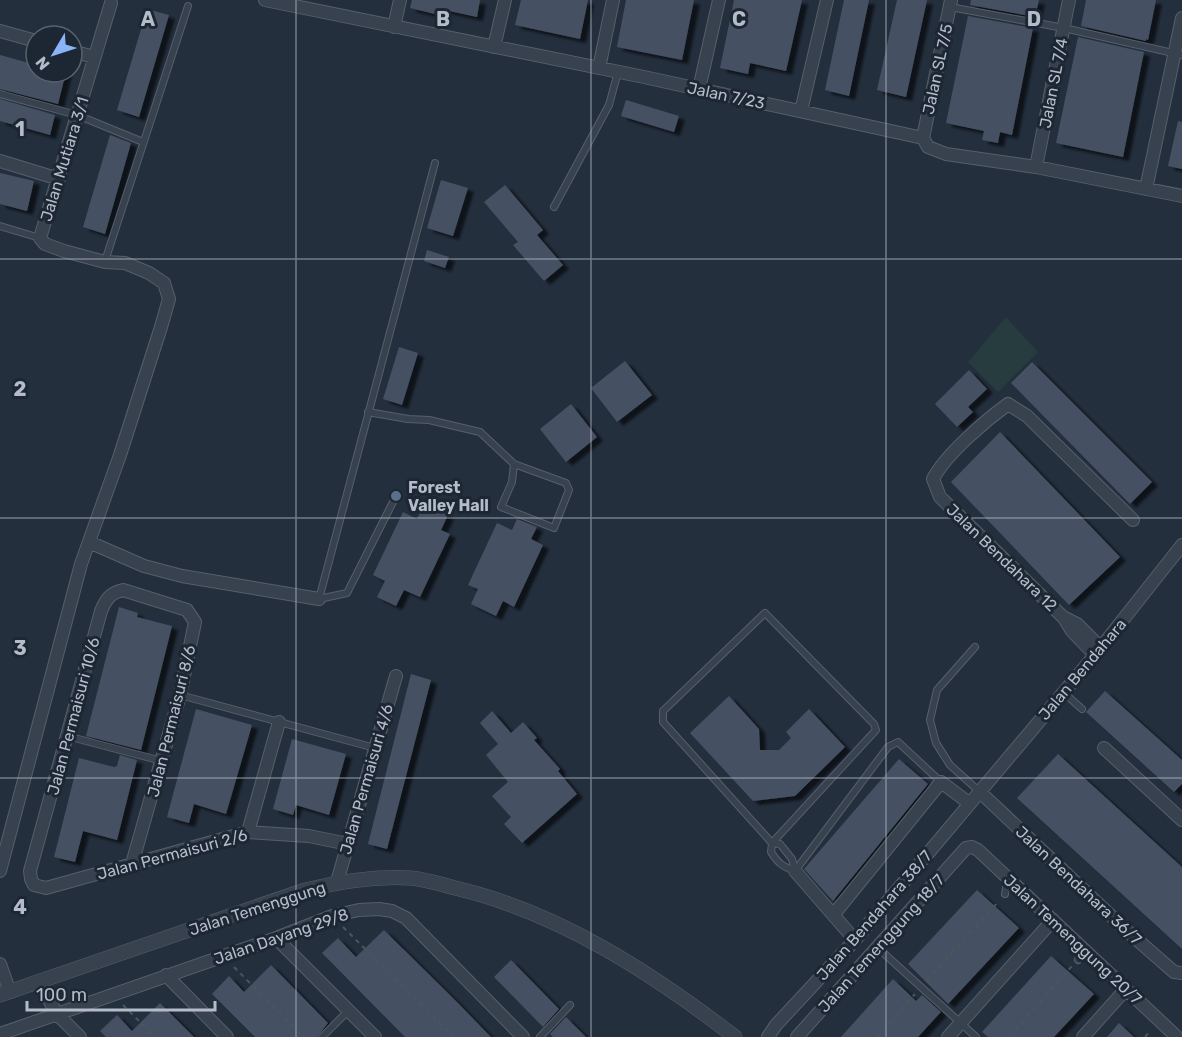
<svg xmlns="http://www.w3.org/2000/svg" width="1182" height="1037" viewBox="0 0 1182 1037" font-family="Rubik,sans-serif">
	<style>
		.green { fill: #263c3f }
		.building { fill: #455162; filter: url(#shadow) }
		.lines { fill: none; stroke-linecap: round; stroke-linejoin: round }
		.service-casing { stroke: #565f6c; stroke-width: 8 }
		.minor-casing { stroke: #565f6c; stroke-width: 14 }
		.tertiary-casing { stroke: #565f6c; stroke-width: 15 }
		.path { stroke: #44595c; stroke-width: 2; stroke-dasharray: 4.5 4.5; stroke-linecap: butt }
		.service { stroke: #38414e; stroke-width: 6 }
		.minor { stroke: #38414e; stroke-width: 12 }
		.tertiary { stroke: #38414e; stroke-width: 14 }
		.grid { fill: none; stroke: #b4bcc9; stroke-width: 1.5; stroke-opacity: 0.55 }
		.service-dot { fill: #5c6f8a; stroke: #1d2633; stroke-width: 2 }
		.labels { text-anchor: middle; stroke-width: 6; stroke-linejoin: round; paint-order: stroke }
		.street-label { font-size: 16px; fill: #b4bcc9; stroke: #1d2633 }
		.poi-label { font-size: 16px; font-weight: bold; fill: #b4bcc9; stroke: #1d2633; text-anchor: start }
		.grid-label { font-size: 20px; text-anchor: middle; font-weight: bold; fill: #b4bcc9; stroke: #1d2633; stroke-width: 6; stroke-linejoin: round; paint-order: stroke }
	</style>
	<defs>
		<filter id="shadow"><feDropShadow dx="6" dy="4" stdDeviation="1.5" flood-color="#0009"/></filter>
	</defs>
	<rect width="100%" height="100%" fill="#242f3e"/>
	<path class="green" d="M1006,317L1038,352L998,392L968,362Z"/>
	<path class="building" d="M412,0H480L477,17L440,9L439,15L410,8Z
		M521,0H588L580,39L515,25Z
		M626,0H694L682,60L617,47Z
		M734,0H802L786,71L750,63L748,74L720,68Z
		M844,0H869L849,96L825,90Z
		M897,0H927L906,97L877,90Z
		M971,0H1039L1035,17L970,5Z
		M1086,0H1156L1148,40L1146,39V41L1081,26Z
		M147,9L169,15L139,117L117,110Z
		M968,16L1033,28L1012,135L1000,132L998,143L982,140L984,131L946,123Z
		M1078,37L1144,52L1123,157L1056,143Z
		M0,55L36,65V72H66L58,104L0,89Z
		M0,99L55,115L50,135L0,121Z
		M626,100L679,116L674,132L621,116Z
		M1178,121L1182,122V169L1168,166Z
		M110,135L131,143L105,234L83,227Z
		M0,173L34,181L27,211L0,204Z
		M441,180L468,188L453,236L427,228Z
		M505,185L543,230L537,235L563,265L544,281L513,245L518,242L484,202Z
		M427,250L449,257L445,268L424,261Z
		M399,347L418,353L402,405L383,399Z
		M625,361L652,395L617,422L591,388Z
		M1032,362L1152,482L1130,504L1011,383Z
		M969,370L987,389L968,407L973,412L957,427L935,404Z
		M571,404L597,437L566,462L540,429Z
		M1000,432L1120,557L1069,605L951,482Z
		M424,504L448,515L441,530L450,534L420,597L404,590L396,606L377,597L385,581L373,575L403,512L417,519Z
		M517,519L537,527L531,539L543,545L514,607L503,601L496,616L471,604L478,589L468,585L497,523L512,530Z
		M119,607L138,613L137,617L172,626L141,750L86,736Z
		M411,674L431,680L387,849L368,844Z
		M1105,691L1182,760V784L1174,792L1086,712Z
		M729,696L759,729L760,750H779L791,738L786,732L809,709L845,747L795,796L753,801L690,733Z
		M196,709L252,725L226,814L194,804L189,823L167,817Z
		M492,711L511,733L523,722L537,738L534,740L560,769L558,771L577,794L522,843L504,824L511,817L492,796L508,782L486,755L498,744L480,723Z
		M292,739L346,754L329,815L296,805L293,815L273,809Z
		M1058,754L1182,867V949L1017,798Z
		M120,755L137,760L117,840L83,831L75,862L54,857L79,758L114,767L117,766Z
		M899,759L928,784L833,901L804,869Z
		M977,890L1019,928L948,1004L908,964Z
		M384,930L455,1000L491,1037H405L322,953L338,938L356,957Z
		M1051,956L1094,994L1054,1037H988L982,1032Z
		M511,960L559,1009L543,1027L494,977Z
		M271,965L328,1023L317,1037H255L212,994L229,976L244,992Z
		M893,979L916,1001L922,995L941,1012L939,1014L918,1037H841Z
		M160,1003L194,1037H106L100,1031L117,1015L132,1031Z
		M566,1017L586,1037H553L550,1034Z
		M1119,1023L1134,1037H1107Z"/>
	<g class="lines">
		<g class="service-casing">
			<path id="service" d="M950,7L1064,28L1182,55
				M0,94L77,115L143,142
				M554,207L609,105L618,72
				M0,226L40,238
				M105,261L188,6
				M368,412L408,419L429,420L480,432L514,464L566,483L569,490L554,528L501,507L512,482L514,464
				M397,494L347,593L319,599L435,163
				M765,613L874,724L876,730L772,843L663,722V711Z
				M975,647L937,690L930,720L936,743L950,765L980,792
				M1063,692L1082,709
				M180,695L375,748
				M67,736L162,761
				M772,843L780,844L792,859L795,871C783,867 778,863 771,852Z
				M795,871L888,747L898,742L941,782
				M1005,894L1008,877
				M878,948L976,1037
				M1078,960L1083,949
				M322,1037L349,1010
				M540,1037L570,1005"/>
		</g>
		<g class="minor-casing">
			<path id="minor" d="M265,0L644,77L923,138L928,147L946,154L1036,167L1182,196
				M394,27L400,0
				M0,31L36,41
				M494,47L505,0
				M72,51L94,57
				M599,68L613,0
				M699,89L719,0
				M801,111L827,0
				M923,138L951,0
				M0,161L59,179
				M1036,167L1069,0
				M1146,189L1182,18
				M89,542L144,566L182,576L319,599
				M1065,618L1077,624L1101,648
				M1095,655L1072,631L1064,618L940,497L933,479C946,454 985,421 1008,404L1027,416L1133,520
				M1104,748L1182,820
				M980,792L1126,930L1174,972L1182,973
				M248,832L279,722
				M132,864L180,695L195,622L187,610L123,590C110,593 106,599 101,611L30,871L31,879L34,885L46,888L248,832L309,836L348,844
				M0,871L81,564L120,455L161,327L169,299L164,283L149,273L125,263L105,262L64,251L45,244L40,238L111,3
				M795,871L855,940
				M337,882L396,676
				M834,914L941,782L969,803
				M276,938L375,1037
				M0,964L10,992
				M166,975L227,1037
				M39,982L57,1014L80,1037
				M0,1034L276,938L332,916L359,910L379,909L392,911L406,918L523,1037
				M768,1037L776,1025L855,940L1095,655L1182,545
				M797,1037L966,848L972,847L978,850L1177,1037
				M948,1037L1053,920
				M1083,1037L1126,989"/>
		</g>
		<g class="tertiary-casing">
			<path id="tertiary" d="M0,995L302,891C338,882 372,876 410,878C425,879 440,884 455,888C558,912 652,973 735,1037"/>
		</g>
		<path class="path" d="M343,927L454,1037
			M234,967L303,1037
			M927,981L999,901
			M123,1005L155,1037
			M877,1037L915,994
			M1009,1037L1072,966
			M1145,1037L1151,1030"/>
		<use href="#service" class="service"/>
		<use href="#minor" class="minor"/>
		<use href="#tertiary" class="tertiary"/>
	</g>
	<path class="grid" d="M296,0V1037M591,0V1037M886,0V1037M0,259H1182M0,518H1182M0,778H1182"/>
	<circle class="service-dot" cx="396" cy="496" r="6"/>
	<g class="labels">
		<g class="street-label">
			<text transform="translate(937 69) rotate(-78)" y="6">Jalan SL 7/5</text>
			<text transform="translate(1053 83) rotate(-79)" y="6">Jalan SL 7/4</text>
			<text transform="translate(726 95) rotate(12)" y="6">Jalan 7/23</text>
			<text transform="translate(64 159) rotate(-73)" y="6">Jalan Mutiara 3/1</text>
			<text transform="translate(1002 557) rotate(44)" y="6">Jalan Bendahara 12</text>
			<text transform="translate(1082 669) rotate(-50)" y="6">Jalan Bendahara</text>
			<text transform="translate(73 716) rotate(-75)" y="6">Jalan Permaisuri 10/6</text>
			<text transform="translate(171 721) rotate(-76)" y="6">Jalan Permaisuri 8/6</text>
			<text transform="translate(366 779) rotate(-74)" y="6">Jalan Permaisuri 4/6</text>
			<text transform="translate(172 854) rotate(-15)" y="6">Jalan Permaisuri 2/6</text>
			<text transform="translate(1079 885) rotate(43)" y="6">Jalan Bendahara 36/7</text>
			<text transform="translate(257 908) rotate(-18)" y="6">Jalan Temenggung</text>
			<text transform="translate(874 915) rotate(-49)" y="6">Jalan Bendahara 38/7</text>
			<text transform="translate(281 936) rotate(-19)" y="6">Jalan Dayang 29/8</text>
			<text transform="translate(1073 939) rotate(43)" y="6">Jalan Temenggung 20/7</text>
			<text transform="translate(881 943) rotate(-48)" y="6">Jalan Temenggung 18/7</text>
		</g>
		<g class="poi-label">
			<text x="408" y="493">Forest<tspan x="408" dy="18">Valley Hall</tspan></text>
		</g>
	</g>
	<g class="grid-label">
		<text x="148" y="26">A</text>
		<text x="443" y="26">B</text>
		<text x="739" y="26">C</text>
		<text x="1034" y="26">D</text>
		<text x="20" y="136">1</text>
		<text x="20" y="396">2</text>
		<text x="20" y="655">3</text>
		<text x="20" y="914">4</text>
	</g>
	<g transform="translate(54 54) rotate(231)"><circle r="28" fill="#1d2633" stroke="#59626f" stroke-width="1.5"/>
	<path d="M0-4.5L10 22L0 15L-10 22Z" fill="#8ab4f8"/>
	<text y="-9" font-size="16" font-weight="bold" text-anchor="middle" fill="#b4bcc9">N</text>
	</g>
	<path d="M27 1001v9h188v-9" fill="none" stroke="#b4bcc9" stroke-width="3"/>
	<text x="36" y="1001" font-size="18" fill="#b4bcc9" stroke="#1d2633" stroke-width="4.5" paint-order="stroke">100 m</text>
</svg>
